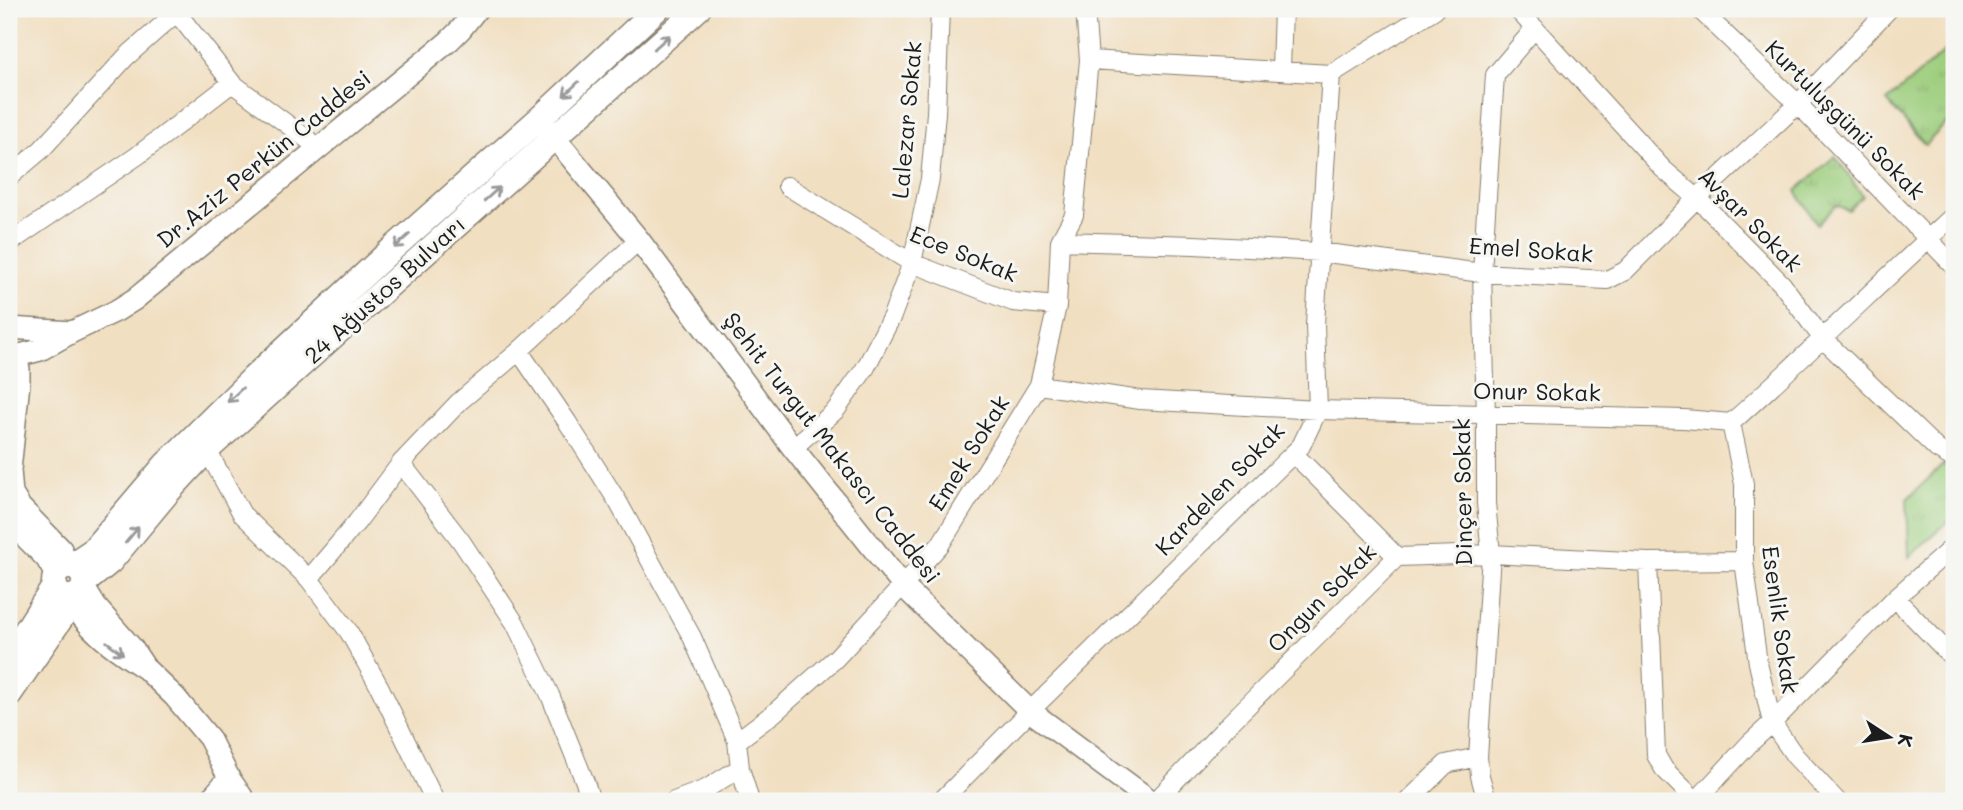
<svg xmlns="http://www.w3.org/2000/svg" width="1963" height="810" viewBox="0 0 1963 810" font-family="Mali,sans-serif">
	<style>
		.grass { fill: url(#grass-tufts); stroke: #5c744c; stroke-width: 2 }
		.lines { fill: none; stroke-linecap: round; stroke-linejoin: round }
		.minor-casing { stroke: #867e6e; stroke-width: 20 }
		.tertiary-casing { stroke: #867e6e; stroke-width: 24 }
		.secondary-casing { stroke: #867e6e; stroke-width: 27 }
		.minor { stroke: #fff; stroke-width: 18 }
		.tertiary { stroke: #fff; stroke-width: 21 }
		.secondary { stroke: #fff; stroke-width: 24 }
		.oneway { stroke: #999 }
		.labels { text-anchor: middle; stroke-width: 6; stroke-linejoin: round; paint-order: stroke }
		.street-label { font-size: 23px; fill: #1c1c1c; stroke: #f6f6f2 }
	</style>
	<defs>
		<pattern id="grass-tufts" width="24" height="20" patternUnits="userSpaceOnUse" patternTransform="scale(1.75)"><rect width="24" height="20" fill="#9ccd7c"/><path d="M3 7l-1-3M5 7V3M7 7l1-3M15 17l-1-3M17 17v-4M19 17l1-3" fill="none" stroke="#86af6b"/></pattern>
	</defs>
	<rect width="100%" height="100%" fill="#f6f6f2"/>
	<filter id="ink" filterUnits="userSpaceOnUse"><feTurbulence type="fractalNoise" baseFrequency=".0143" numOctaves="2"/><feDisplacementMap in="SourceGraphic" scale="14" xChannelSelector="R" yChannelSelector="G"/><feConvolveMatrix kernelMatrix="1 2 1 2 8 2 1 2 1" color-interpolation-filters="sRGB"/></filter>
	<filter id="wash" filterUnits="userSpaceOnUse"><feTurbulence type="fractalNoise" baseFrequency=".00686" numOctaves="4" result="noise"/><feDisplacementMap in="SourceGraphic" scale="28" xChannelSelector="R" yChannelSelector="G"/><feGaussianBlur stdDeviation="1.57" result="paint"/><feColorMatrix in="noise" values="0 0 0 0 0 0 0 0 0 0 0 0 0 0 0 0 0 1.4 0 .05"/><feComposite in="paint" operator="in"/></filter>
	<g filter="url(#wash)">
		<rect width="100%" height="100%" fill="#f1dfc1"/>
		<path class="grass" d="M1954,44V115L1925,145L1887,101Z
			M1835,156L1863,196L1848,210L1836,205L1817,225L1796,191Z
			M1946,462L1954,471V516L1909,557L1907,499Z"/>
	</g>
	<g filter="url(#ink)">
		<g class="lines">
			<g class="minor-casing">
				<path id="minor" d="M174,9L232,83L319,148
					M1517,9L1663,169L1697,198L1782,284L1822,338L1937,449L1954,459
					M1699,9L1798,104L1954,266
					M1089,60L1331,74
					M1281,69L1283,9
					M9,177L41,150L126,57L177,12
					M787,186L912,263L1013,302L1057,306
					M1060,241L1194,245L1319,252L1482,273L1607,280L1625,271L1697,198L1798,104L1889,9
					M9,243L137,156L232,83
					M519,351L568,423L618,502L692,637L737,741
					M1039,385L1140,400L1318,410L1684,419L1731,423C1807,355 1879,284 1954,215
					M1731,423L1744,484V561L1758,663L1772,723L1795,756L1837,801
					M793,448L836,410L866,367L892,316L912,263L930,179L936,113L940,9
					M207,450L242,514L309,579L349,632L379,686L435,801
					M1294,454L1397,557
					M401,463L461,541L515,623L550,695L585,782L591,801
					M1648,562L1656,755L1664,769L1696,801
					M309,579L357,522L401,463L459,402L519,351L639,240
					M1895,598L1954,659
					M740,768L750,801
					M674,801L706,789L740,768L737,741L774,713L836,658L940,545L1039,385L1057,306L1060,241L1074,215L1089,60L1085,9
					M941,801L1030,711L1301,446L1318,410L1315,324L1331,74L1435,9
					M1156,801L1228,725L1397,557L1491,554L1648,562L1744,561
					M1408,801L1446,764L1478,757
					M1487,801L1480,776L1478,757L1491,554L1486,503V416L1482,273L1495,75L1535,28
					M1696,801L1750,743L1772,723L1895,598L1954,546"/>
			</g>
			<g class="tertiary-casing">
				<path id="tertiary" d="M545,126L639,240L793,448L903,586L1030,711L1151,801
					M9,328L72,332L40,350L16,356L19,369V383L10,470L12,494L20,507L61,549L68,567
					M72,332L116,311L135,299L449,41L461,29L477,9
					M9,521L46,558L56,575
					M70,597C85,630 117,650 146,669L132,648L96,607L83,586
					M146,669L175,697L209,738L229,778L245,801
					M209,801L229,778"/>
			</g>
			<g class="secondary-casing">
				<path id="secondary" d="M68,567L92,551L166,464L253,378L390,251L539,119L657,9
					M54 582a15 15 0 1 1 30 0a15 15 0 1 1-30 0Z
					M84,583L110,562L168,492L207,450L384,290L698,9
					M9,657L55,585
					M9,695L77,595"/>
			</g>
			<use href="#minor" class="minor"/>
			<use href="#tertiary" class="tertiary"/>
			<use href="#secondary" class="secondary"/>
		</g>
		<defs><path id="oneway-shaft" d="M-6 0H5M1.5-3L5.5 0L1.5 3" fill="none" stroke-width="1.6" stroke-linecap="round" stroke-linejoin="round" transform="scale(1.75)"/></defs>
		<g class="oneway">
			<use href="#oneway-shaft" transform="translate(662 42) rotate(-42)"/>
			<use href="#oneway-shaft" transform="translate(571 89) rotate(137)"/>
			<use href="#oneway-shaft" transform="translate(492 194) rotate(-42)"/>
			<use href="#oneway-shaft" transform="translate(402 241) rotate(138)"/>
			<use href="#oneway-shaft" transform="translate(235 395) rotate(136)"/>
			<use href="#oneway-shaft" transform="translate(132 535) rotate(-50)"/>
			<use href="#oneway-shaft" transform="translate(115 648) rotate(37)"/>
		</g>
	</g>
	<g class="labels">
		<g class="street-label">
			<text transform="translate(907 120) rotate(-85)" y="8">Lalezar Sokak</text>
			<text transform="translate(1845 120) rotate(45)" y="8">Kurtuluşgünü Sokak</text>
			<text transform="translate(264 159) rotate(-39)" y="8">Dr.Aziz Perkün Caddesi</text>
			<text transform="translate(1750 220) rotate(45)" y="8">Avşar Sokak</text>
			<text transform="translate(1531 250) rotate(4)" y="8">Emel Sokak</text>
			<text transform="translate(964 254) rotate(22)" y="8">Ece Sokak</text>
			<text transform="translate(385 290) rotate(-42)" y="8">24 Ağustos Bulvarı</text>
			<text transform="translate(1537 392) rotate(1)" y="8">Onur Sokak</text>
			<text transform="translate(832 448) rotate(52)" y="8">Şehit Turgut Makascı Caddesi</text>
			<text transform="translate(969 453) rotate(-58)" y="8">Emek Sokak</text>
			<text transform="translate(1220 489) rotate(-46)" y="8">Kardelen Sokak</text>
			<text transform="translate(1463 492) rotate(-91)" y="8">Dinçer Sokak</text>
			<text transform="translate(1322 598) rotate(-45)" y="8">Ongun Sokak</text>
			<text transform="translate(1780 620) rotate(82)" y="8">Esenlik Sokak</text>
		</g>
	</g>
	<rect width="1963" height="810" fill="none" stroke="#f6f6f2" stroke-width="35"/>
	<g transform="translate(1889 737) rotate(102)" stroke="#f6f6f2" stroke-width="5" paint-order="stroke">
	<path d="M0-5L12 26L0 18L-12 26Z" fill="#1c1c1c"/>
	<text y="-10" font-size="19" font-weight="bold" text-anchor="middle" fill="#1c1c1c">K</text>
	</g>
</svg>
